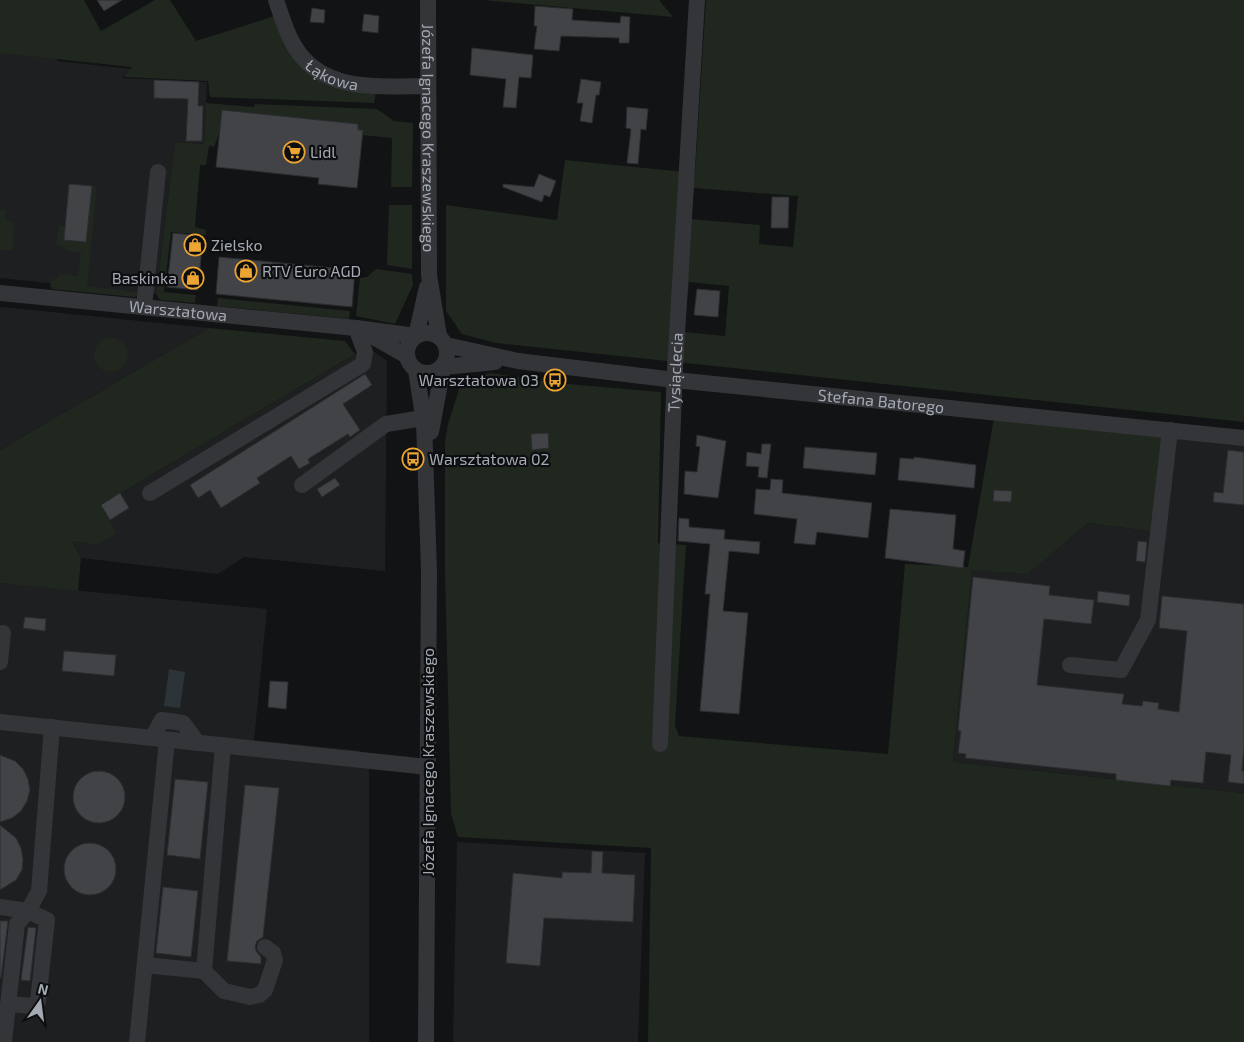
<svg xmlns="http://www.w3.org/2000/svg" width="1244" height="1042" viewBox="0 0 1244 1042" font-family="'Exo 2',sans-serif">
	<style>
		.built { fill: #1e1f21 }
		.green { fill: #1f271f; fill-rule: evenodd }
		.water { fill: #2b3439 }
		.building { fill: #414347; stroke: #2c2d30 }
		.lines { fill: none; stroke-linecap: round; stroke-linejoin: round }
		.minor { stroke: #343539; stroke-width: 16 }
		.labels { text-anchor: middle; stroke-width: 4.5; stroke-linejoin: round; paint-order: stroke }
		.street-label { font-size: 16px; fill: #a4aab4; stroke: #0d0e0f }
		.poi-label { font-size: 16px; fill: #a4aab4; stroke: #0d0e0f; text-anchor: start }
	</style>
	<rect width="100%" height="100%" fill="#121314"/>
	<path class="built" d="M0,0H63L57,61L131,69L122,78L207,82L204,144L175,142L156,294L0,278Z
		M0,307L22,309L209,328L0,450Z
		M373,351L387,361L385,571L244,557L218,574L81,558L72,541L97,545L116,534L101,505L355,354Z
		M1170,430L1244,438V793L953,762L972,569L1028,574L1088,523L1157,532Z
		M0,583L267,609L254,740L363,751L359,752L369,757V1042H0Z
		M457,842L645,853L638,1042H453Z"/>
	<path class="green" d="M0,0H84L101,31L155,0H170L196,41L281,14L304,59L377,86L374,103L210,97L208,81L124,77L132,67L0,53Z
		M483,0H659L673,17Z
		M706,0H1244V422L496,343L462,334L446,311V205L557,220L565,160L695,173ZM694,188L798,196L793,247L759,244L760,225L691,219ZM689,282L729,286L725,336L684,332Z
		M206,103L254,107L255,104L377,109L394,121L413,123L412,187H391L392,138L362,135L363,131L358,130V124L222,110L220,131L214,147L209,146L206,165H200L195,227L206,230V235L171,232L164,292L196,295L195,303L160,300L156,294L175,142L204,144Z
		M92,186L97,187L87,286L139,292L138,296L134,297L52,289L50,286L52,279H58L59,274L78,276L81,253L67,251L65,248L56,244L59,225L65,226L64,240L86,242Z
		M389,205H412V269L387,265Z
		M0,210H6V221L14,222L13,250H0Z
		M376,269L412,274L413,285L395,324L356,316L360,278L367,277Z
		M218,298L350,311L349,319L217,306Z
		M209,328L345,341L355,354L101,505L117,534L97,545L72,541L81,558L78,591L0,583V450Z
		M94 355a17 17 0 1 1 34 0a17 17 0 1 1-34 0Z
		M491,373L557,383L661,392L658,543L686,545L675,725L679,736L888,754L905,564L968,567L995,412L1170,430L1157,532L1088,523L1028,574L972,570L953,762L1244,793V1042H648L651,848L458,837L451,814L445,571V442L448,424L462,380Z"/>
	<path class="water" d="M169,669L185,672L180,708L164,706Z"/>
	<path class="building" d="M97,0H122L104,11Z
		M535,6L573,9L572,20L620,23L621,16L630,17L629,43H619V38L561,36L559,51L534,49L537,26H534Z
		M312,8L325,10L324,23L310,22Z
		M364,14L379,16L378,33L362,31Z
		M472,48L533,55L531,78L519,77L516,108L503,107L506,79L470,75Z
		M581,79L601,82L599,95H596L592,123L580,121L583,103H577Z
		M154,80L199,82L198,106H203L202,141H186L188,99L154,98Z
		M627,107L648,109L646,130L641,129L638,164L627,163L631,129L626,128Z
		M222,110L358,124V130H363L357,188L318,184L319,178L216,167Z
		M539,174L556,181L550,197L544,195L542,202L503,187V184L534,187Z
		M69,184L92,186L86,242L64,240Z
		M772,197H789L788,228H771Z
		M173,233L203,236L198,290L167,287Z
		M219,257L355,270L352,307L216,294Z
		M697,289L720,291L718,317L694,315Z
		M365,374L372,385L343,404L360,430L350,437L348,434L308,459L310,463L299,469L291,456L257,478L260,483L221,508L210,490L198,498L190,485Z
		M548,433L549,448L532,450L531,434Z
		M697,435L726,441L718,498L684,494L685,471L697,472L700,447L696,446Z
		M762,444H771L767,478L758,477L759,467L746,466L747,452L761,454Z
		M805,447L877,453L875,475L803,468Z
		M1228,450L1244,452V505L1213,502L1214,492L1223,493Z
		M914,457L976,465L974,488L898,480L900,458L914,459Z
		M335,478L340,485L322,497L317,489Z
		M771,479L783,480L782,493L872,503L868,538L817,532L815,545L794,543L797,519L754,514L756,489L770,490Z
		M994,490L1012,491L1011,502L993,501Z
		M120,493L129,508L110,520L101,505Z
		M890,509L956,515L953,549L965,551L963,568L885,558Z
		M679,518L689,519V527L725,530L724,539L760,542L759,554L729,551L723,611L748,613L739,714L700,711L710,594H705L710,544L678,541Z
		M1138,541L1147,542L1145,562L1136,561Z
		M973,577L1050,586L1049,595L1094,600L1091,624L1044,619L1037,685L1124,694L1122,704L1142,706L1143,701L1159,703L1158,709L1179,712L1187,631L1159,628L1162,596L1244,604V748L1242,771H1244V784L1228,782L1231,755L1206,752L1203,783L1171,780L1170,786L1116,780V774L965,758L966,754L958,753L961,731L958,730Z
		M1098,591L1130,595L1129,606L1097,602Z
		M25,617L46,619L45,631L23,628Z
		M64,651L116,655L114,676L62,671Z
		M270,681L288,682L286,709L268,707Z
		M0,755L15,761L23,769L28,779L30,790L27,801L21,811L12,818L0,822Z
		M73 797a26 26 0 1 1 52 0a26 26 0 1 1-52 0Z
		M175,779L208,782L200,859L167,855Z
		M245,785L279,788L263,937L257,941L255,946L256,951L261,957V964L227,961Z
		M0,825L16,838L21,848L23,859L22,870L16,880L0,890Z
		M64 869a26 26 0 1 1 52 0a26 26 0 1 1-52 0Z
		M592,851L603,852L602,873L635,875L633,922L544,918L540,966L506,963L513,873L562,878V872L591,873Z
		M163,887L198,891L191,957L156,953Z
		M0,921H8L1,978H0Z
		M28,927L36,928L30,981L21,980Z"/>
	<g class="lines">
		<g class="minor">
			<path id="s1" d="M276,0C283,20 289,43 304,59C335,93 387,86 428,86"/>
			<path id="s2" d="M428,0L429,275L439,336"/>
			<path id="s3" d="M0,293L356,328L416,336"/>
			<path d="M144,307L158,172"/>
			<path d="M365,332L407,356"/>
			<circle cx="427" cy="353" r="20"/>
			<path d="M416,336L427,287"/>
			<path id="s4" d="M446,345L518,361L675,380L1244,438"/>
			<path d="M443,367L495,362"/>
			<path d="M416,370L424,422L429,571L426,1042"/>
			<path d="M431,432L443,367"/>
			<path d="M302,485L386,424L423,418"/>
			<path d="M150,493L363,364L365,352L356,328"/>
			<path d="M0,662L3,633"/>
			<path d="M1070,665L1121,670L1148,620L1170,430"/>
			<path d="M0,722L428,767"/>
			<path d="M152,738L162,720L183,723L198,743"/>
			<path id="s5" d="M660,744L675,368L697,0"/>
			<path d="M0,907L28,911L47,920L38,1001L32,1006L8,1004"/>
			<path d="M145,965L204,971L223,745"/>
			<path d="M204,971L224,991L250,997L259,995L265,990L275,960L273,953L265,947"/>
			<path d="M4,1042L17,924L28,911L39,891L52,727"/>
			<path d="M137,1042L167,740"/>
		</g>
	</g>
	<defs>
		<g id="supermarket-ring" transform="scale(1.125)"><circle r="9.5" fill="#0d0e0f" stroke="#eca433" stroke-width="1.5"/><path d="M-6-5.5h2.5l.6 2H6L4.5 2H-2.5L-4.4-4H-6ZM-1.5 3.2a1.3 1.3 0 1 0 .1 0ZM3 3.2a1.3 1.3 0 1 0 .1 0Z" fill="#eca433"/></g>
		<g id="shop-ring" transform="scale(1.125)"><circle r="9.5" fill="#0d0e0f" stroke="#eca433" stroke-width="1.5"/><path d="M-5-2.5h2.3a2.7 3.5 0 0 1 5.4 0H5L5.5 6h-11ZM-1.5-2.5h3a1.5 2.3 0 0 0-3 0Z" fill="#eca433"/></g>
		<g id="bus-ring" transform="scale(1.125)"><circle r="9.5" fill="#0d0e0f" stroke="#eca433" stroke-width="1.5"/><path d="M-5-6H5V4H4V6H2V4H-2V6H-4V4H-5ZM-3.5-4V0h7V-4ZM-3.5 1.2v1.5H-2V1.2ZM2 1.2v1.5H3.5V1.2Z" fill="#eca433"/></g>
	</defs>
	<g fill-rule="evenodd">
		<use href="#supermarket-ring" x="294" y="152"/>
		<use href="#shop-ring" x="195" y="245"/>
		<use href="#shop-ring" x="246" y="271"/>
		<use href="#shop-ring" x="193" y="278"/>
		<use href="#bus-ring" x="555" y="380"/>
		<use href="#bus-ring" x="413" y="459"/>
	</g>
	<g class="labels">
		<g class="street-label">
			<text dy="6" stroke="none"><textPath href="#s1" startOffset="99">Łąkowa</textPath></text>
			<text dy="6" stroke="none"><textPath href="#s2" startOffset="138">Józefa Ignacego Kraszewskiego</textPath></text>
			<text dy="6" stroke="none"><textPath href="#s3" startOffset="179">Warsztatowa</textPath></text>
			<text dy="6" stroke="none"><textPath href="#s5" startOffset="372">Tysiąclecia</textPath></text>
			<text dy="6" stroke="none"><textPath href="#s4" startOffset="439">Stefana Batorego</textPath></text>
			<text transform="translate(428 762) rotate(-90)" y="6">Józefa Ignacego Kraszewskiego</text>
		</g>
		<g class="poi-label">
			<text x="310" y="158">Lidl</text>
			<text x="211" y="251">Zielsko</text>
			<text x="262" y="277">RTV Euro AGD</text>
			<text x="177" y="284" text-anchor="end">Baskinka</text>
			<text x="539" y="386" text-anchor="end">Warsztatowa 03</text>
			<text x="429" y="465">Warsztatowa 02</text>
		</g>
	</g>
	<g transform="translate(40 1002) rotate(14)" stroke="#0d0e0f" stroke-width="4" paint-order="stroke">
	<path d="M0-4L9 19L0 12L-9 19Z" fill="#a4aab4"/>
	<text y="-8" font-size="14" font-weight="bold" text-anchor="middle" fill="#a4aab4">N</text>
	</g>
</svg>
